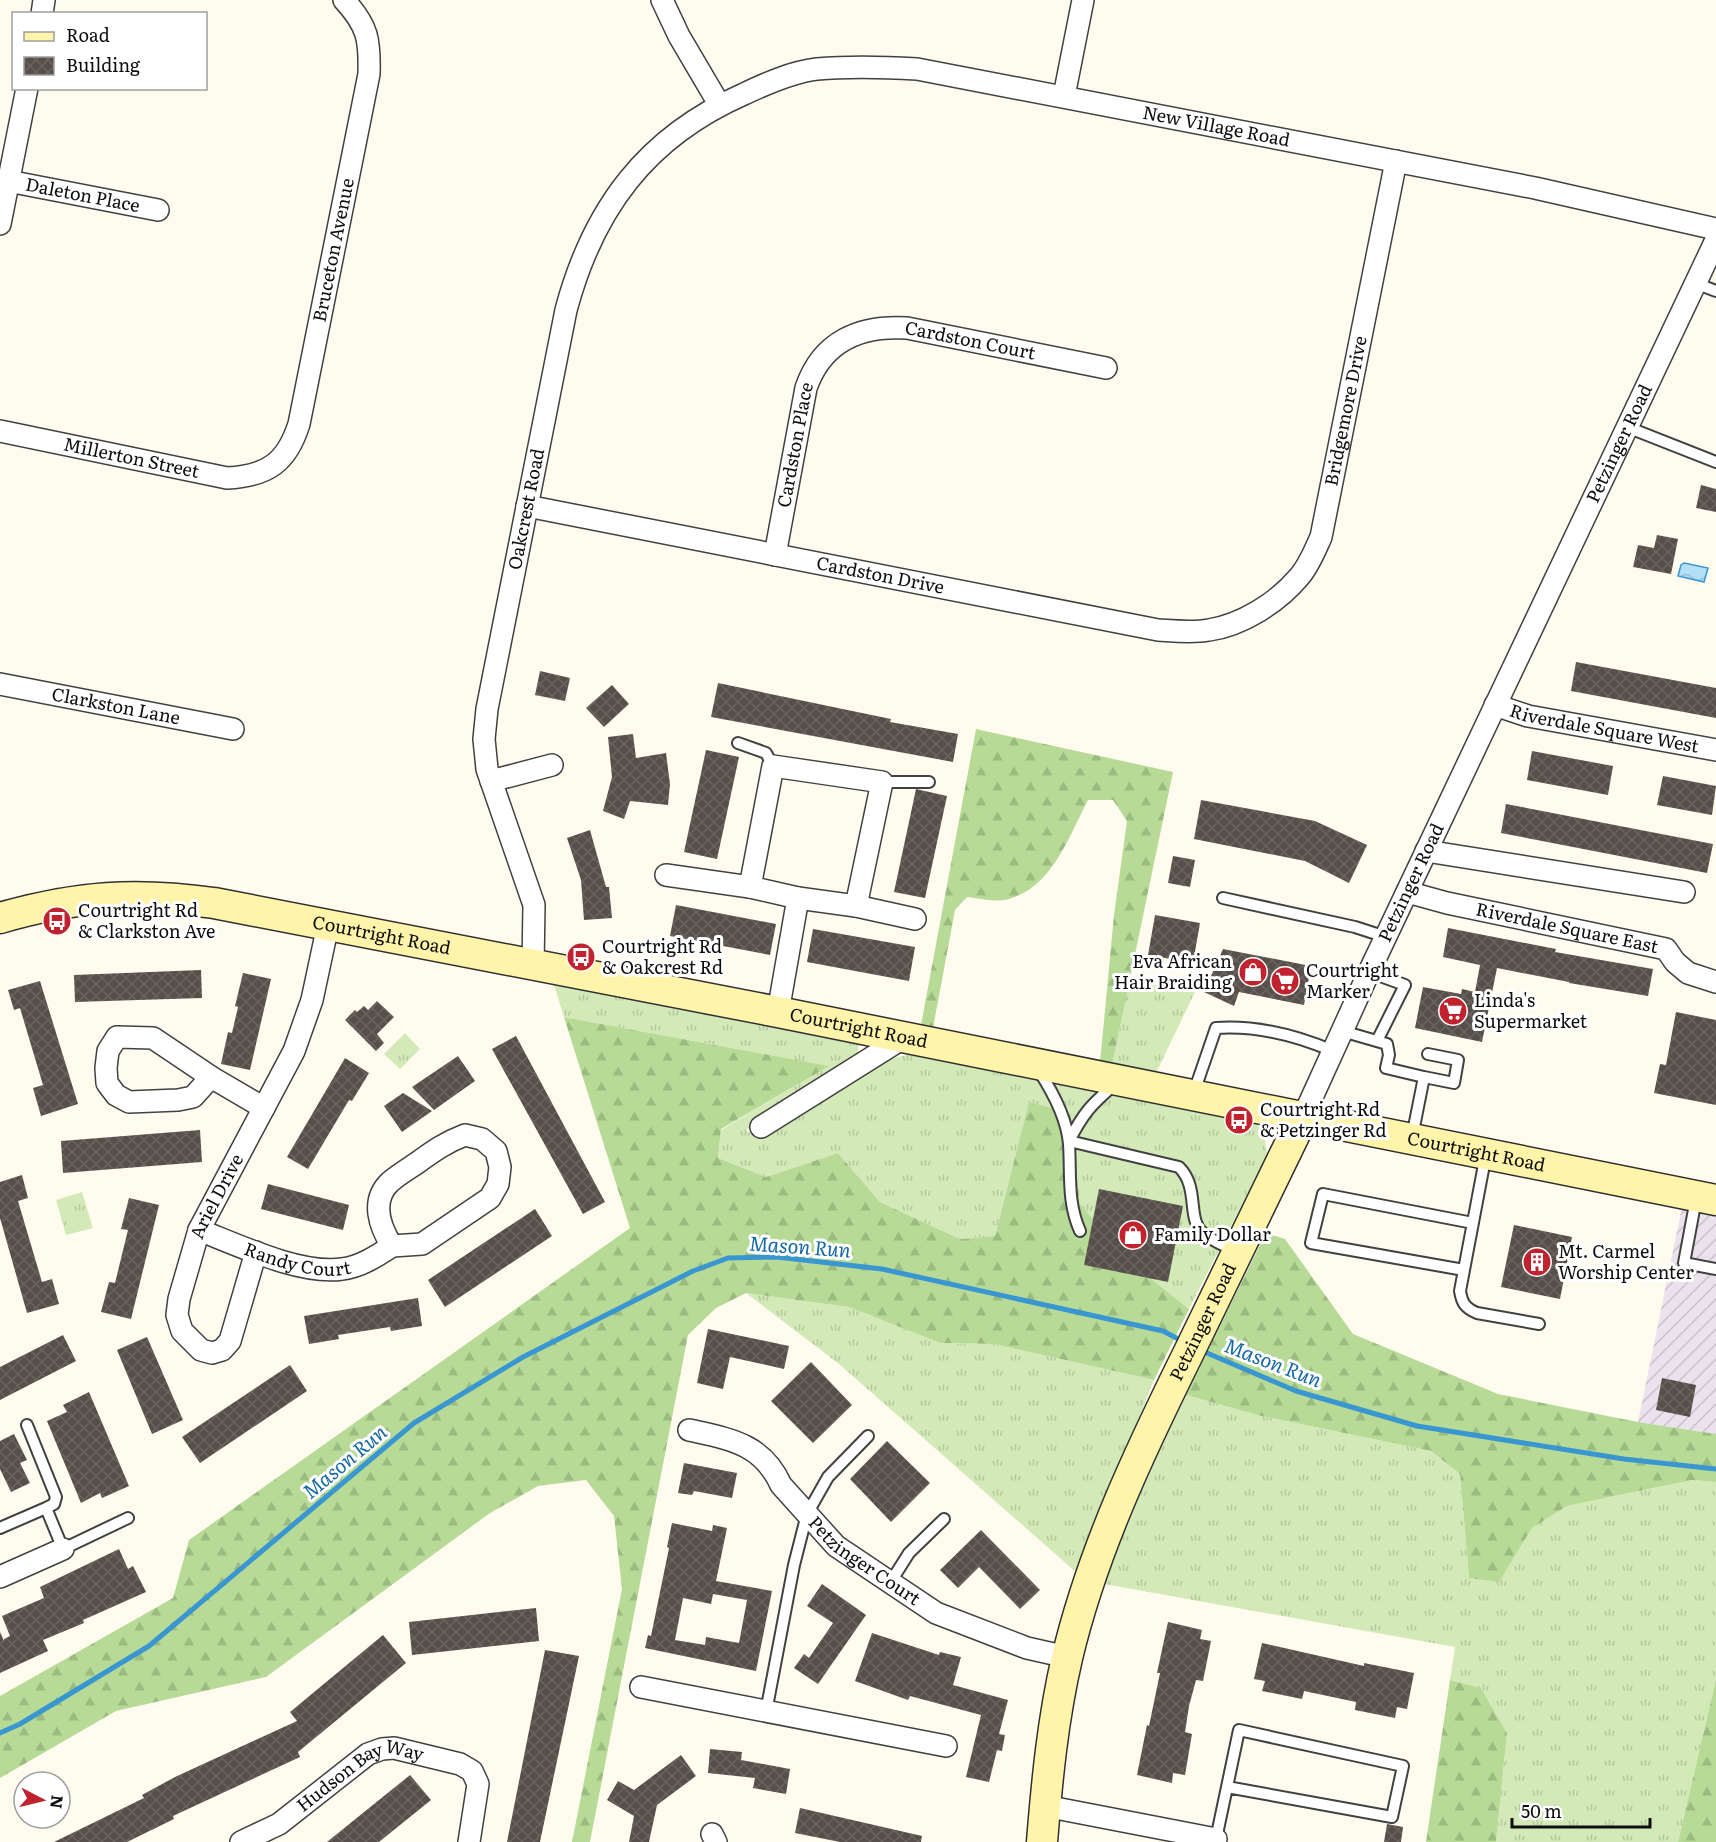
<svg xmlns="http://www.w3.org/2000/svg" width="1716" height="1842" viewBox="0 0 1716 1842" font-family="Literata,serif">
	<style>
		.industrial { fill: url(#industrial-furrows) }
		.grass { fill: url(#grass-tufts) }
		.forest { fill: url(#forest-firs) }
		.water { fill: url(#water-waves); stroke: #3996d0; stroke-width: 1.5 }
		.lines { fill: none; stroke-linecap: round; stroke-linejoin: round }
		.stream { stroke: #3996d0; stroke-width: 5 }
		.building { fill: url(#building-cross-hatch); fill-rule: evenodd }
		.lane-casing { stroke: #414141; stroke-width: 14 }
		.street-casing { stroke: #414141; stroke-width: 24 }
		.secondary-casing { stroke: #303030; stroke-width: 33 }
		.lane { stroke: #fff; stroke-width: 10 }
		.street { stroke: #fff; stroke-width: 21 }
		.secondary { stroke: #fff4aa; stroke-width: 30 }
		.labels { text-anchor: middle; stroke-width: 6; stroke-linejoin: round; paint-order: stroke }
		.street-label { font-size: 18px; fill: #0e0e0e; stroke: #fff }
		.poi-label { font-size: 18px; fill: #0e0e0e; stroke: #fff; text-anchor: start }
		.water-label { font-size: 20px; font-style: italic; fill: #1568a3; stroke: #fff }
	</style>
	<defs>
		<pattern id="industrial-furrows" width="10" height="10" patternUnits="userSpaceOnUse" patternTransform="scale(1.5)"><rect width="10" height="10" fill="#ece2ed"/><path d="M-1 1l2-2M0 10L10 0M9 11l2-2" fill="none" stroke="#c9c1ca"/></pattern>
		<pattern id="grass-tufts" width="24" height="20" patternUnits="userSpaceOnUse" patternTransform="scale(1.5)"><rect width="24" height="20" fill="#d3eab8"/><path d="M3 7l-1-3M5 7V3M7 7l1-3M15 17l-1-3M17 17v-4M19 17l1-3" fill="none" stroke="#b4c89d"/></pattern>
		<pattern id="forest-firs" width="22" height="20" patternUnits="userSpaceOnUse" patternTransform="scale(1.5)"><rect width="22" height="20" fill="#b7db97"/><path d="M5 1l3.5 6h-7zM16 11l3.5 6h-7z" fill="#9cbb81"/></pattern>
		<pattern id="water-waves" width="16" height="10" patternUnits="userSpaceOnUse" patternTransform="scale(1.5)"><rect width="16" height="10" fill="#b3dff7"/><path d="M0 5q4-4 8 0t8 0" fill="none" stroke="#99bed3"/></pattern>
		<pattern id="building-cross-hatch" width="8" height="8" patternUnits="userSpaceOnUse" patternTransform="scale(1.5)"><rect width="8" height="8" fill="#574f4a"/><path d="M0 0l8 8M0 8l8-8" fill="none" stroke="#6a6460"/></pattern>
	</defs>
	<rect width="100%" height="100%" fill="#fffcef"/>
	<path class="industrial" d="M1683,1202L1716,1209V1434L1638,1422Z"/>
	<path class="grass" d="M1129,980L1195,992L1155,1075L1112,1065Z
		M554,985L859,1043L857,1057L746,1130L756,1137L877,1062L924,1051L1252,1119L1264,1133L1267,1155L1189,1309L1134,1265L1080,1204L1071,1113L1029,1103L995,1236L960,1239L880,1202L838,1153L766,1177L718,1158L721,1130L828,1066L564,1017Z
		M405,1033L420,1049L400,1069L384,1054Z
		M82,1192L93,1228L66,1235L56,1200Z
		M746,1293L849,1307L940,1343L994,1344L1154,1380L1077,1573L839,1364Z
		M1186,1395L1261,1416L1431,1451L1460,1474L1469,1578L1499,1581L1532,1528L1567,1506L1692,1480L1716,1482V1679L1678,1842H1496L1507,1733L1481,1688L1450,1680L1455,1647L1104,1584L1144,1483Z"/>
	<path class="forest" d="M976,729L1173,772L1112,1065L1100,1063L1114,915L1127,821L1113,800H1088C1068,838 1051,891 1004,900C993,902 978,898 967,897L955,910L933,1028L921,1025Z
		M564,1017L829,1066L721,1129L718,1158L766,1177L838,1153L880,1202L960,1239L995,1236L1029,1102L1071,1113L1080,1204L1134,1265L1189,1309L1154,1380L994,1344L940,1343L849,1307L746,1293L716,1308L688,1335L590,1842H572L622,1589L614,1516L586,1480L538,1486L490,1513L266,1677L116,1711L0,1778V1696L173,1598L189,1540L630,1228Z
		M1266,1233L1285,1239L1353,1334L1498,1394L1638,1422L1716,1434V1482L1692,1480L1567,1506L1532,1528L1499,1582L1469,1578L1460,1474L1431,1451L1261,1416L1186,1395Z
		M1716,1679V1842H1678Z
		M1450,1680L1481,1688L1507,1733L1496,1842H1426Z"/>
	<path class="water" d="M1684,563L1708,568L1704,582L1678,576L1681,565Z"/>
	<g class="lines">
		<path class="stream" d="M1200,1350L1296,1391L1417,1426L1624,1459L1716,1469
			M0,1733L20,1724L149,1646L414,1423L523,1357L693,1271L728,1258L777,1257L882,1269L1163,1331L1184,1342"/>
	</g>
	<path class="building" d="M1701,485L1716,489V512L1696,508Z
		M1657,535L1678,539L1671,574L1633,567L1638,545L1654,548Z
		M1576,662L1716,688V718L1571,691Z
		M540,671L570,678L565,701L535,695Z
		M718,683L891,719L890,722L958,734L953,762L711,717Z
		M612,685L629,704L604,727L586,708Z
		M633,734L636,758L666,753L670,784L668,805L630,801L624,819L603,811L612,777L608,737Z
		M706,750L739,757L717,859L684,852Z
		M1532,751L1613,766L1608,795L1527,780Z
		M1663,776L1716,786L1712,815L1657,805Z
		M916,789L947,796L925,898L894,892Z
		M1201,800L1315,821L1367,845L1349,883L1305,861L1194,839Z
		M1506,804L1713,844L1707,873L1501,833Z
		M590,830L606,887H609L612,918L584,920L581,880L567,838Z
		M1173,856L1195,860L1190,887L1168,883Z
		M676,905L776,924L770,955L670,936Z
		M1155,915L1200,923L1193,963L1148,955Z
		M1448,928L1556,949L1555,952L1653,969L1648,996L1569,983V982L1497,968L1482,1042L1415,1028L1423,987L1461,994L1462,989L1475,992L1480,965L1443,957Z
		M813,929L915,947L909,981L807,962Z
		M1223,949L1311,966L1304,1005L1239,992L1234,1006L1204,992Z
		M201,970L202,998L75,1002L74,975Z
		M243,973L271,979L250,1070L221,1064L228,1032L232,1033L238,1007L235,1006Z
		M40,981L78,1104L41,1116L33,1088L43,1085L20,1008L14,1010L8,990Z
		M377,1001L394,1017L377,1034L384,1043L376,1051L345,1020L355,1010L357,1012L364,1006L368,1010Z
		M1676,1012L1716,1020V1105L1654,1093L1660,1064L1666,1065Z
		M516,1036L605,1202L583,1214L492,1049Z
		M458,1056L475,1081L434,1110L412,1087Z
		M345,1058L369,1073L352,1101L349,1100L308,1169L287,1157Z
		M403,1093L432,1111L402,1132L384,1106Z
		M200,1130L202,1162L63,1173L61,1141Z
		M22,1175L28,1198L18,1201L42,1282L52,1279L59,1304L27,1313L0,1218V1182Z
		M268,1184L349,1205L343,1230L261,1209Z
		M1099,1189L1183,1206L1168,1282L1084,1265Z
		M129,1198L159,1205L131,1319L101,1312L109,1282L115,1283L128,1230L121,1229Z
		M535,1209L552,1236L445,1307L428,1280Z
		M1514,1225L1572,1237L1560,1299L1501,1287Z
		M418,1298L422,1326L391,1331L390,1327L338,1335L339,1339L309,1344L304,1316Z
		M708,1329L789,1346L784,1369L730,1357L723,1389L697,1383Z
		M63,1335L76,1361L0,1400V1367Z
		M147,1337L183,1420L152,1434L117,1350Z
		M811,1362L852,1405L813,1443L771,1401Z
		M290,1365L307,1391L200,1463L182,1437Z
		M1662,1378L1696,1385L1690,1417L1656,1410Z
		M89,1392L129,1486L102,1498L100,1493L81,1503L47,1421L67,1412L63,1405Z
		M14,1434L27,1460L20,1463L30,1483L11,1492L0,1469V1441Z
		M887,1441L930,1483L891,1522L850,1479Z
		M684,1463L737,1473L732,1498L694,1491L692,1495L678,1493Z
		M672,1523L712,1531L713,1525L727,1528L716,1581L772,1591L756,1671L645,1648L648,1635L651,1636L669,1548L667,1547ZM713,1594L747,1600L739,1643L706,1637L705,1645L675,1640L683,1598L711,1604Z
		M981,1530L1040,1590L1020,1609L979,1567L958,1588L940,1570Z
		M119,1549L128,1569L133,1566L146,1592L83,1620L84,1623L43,1640L48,1651L0,1673V1632L4,1641V1639L10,1636L2,1616L44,1598L40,1587Z
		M822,1584L866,1615L818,1684L794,1668L804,1654L809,1658L833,1623L807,1606Z
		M536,1608L539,1641L412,1655L409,1622Z
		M1168,1622L1202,1630L1200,1639L1211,1641L1203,1681L1196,1680L1189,1706L1185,1732L1192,1734L1185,1775L1173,1773L1172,1783L1137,1775L1147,1725L1149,1726L1160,1673H1157Z
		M872,1633L939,1655L940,1652L961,1657L953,1685L1008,1700L999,1734L1005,1735L1002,1751L997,1750L989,1782L966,1777L981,1715L910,1696L908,1700L855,1681Z
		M383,1635L406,1663L298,1752L300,1757L173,1816L174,1819L127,1842H54L144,1798L142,1795L175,1777L297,1721L290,1712Z
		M1262,1643L1364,1666V1663L1414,1673L1407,1709L1397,1707L1395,1718L1355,1710L1356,1702L1304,1691L1302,1699L1262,1691L1265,1681L1254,1679Z
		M545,1650L579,1656L540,1842H507Z
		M710,1749L742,1752L741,1760L790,1769L786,1794L753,1788L755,1778L708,1773Z
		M681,1755L696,1776L657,1805L649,1842H629L634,1816L607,1800L618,1781L634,1790Z
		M410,1775L431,1800L379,1842H327Z
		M800,1808L922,1836L921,1842H840L795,1833Z
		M1387,1824L1403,1827L1401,1842H1384Z"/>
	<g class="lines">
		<g class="lane-casing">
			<path id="lane" d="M1695,283L1716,291
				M1627,427L1716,462
				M738,743L766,753L773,766
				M882,782H929
				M1223,898L1355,927L1386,937
				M1369,972L1405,985L1377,1041
				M1342,1031L1387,1044L1389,1055L1386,1068L1424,1077L1412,1137
				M1039,1071C1052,1091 1067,1120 1069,1144C1071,1174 1067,1202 1080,1231
				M1424,1077L1454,1083L1458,1060L1428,1054
				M1194,1092L1216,1028C1257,1025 1295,1035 1333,1051
				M1069,1141L1179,1167C1200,1188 1186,1218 1203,1233C1212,1241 1226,1246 1237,1252
				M1069,1141C1084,1112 1091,1105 1115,1084
				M1486,1154L1460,1291C1462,1303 1465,1308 1477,1313L1539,1324
				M1696,1199L1684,1263L1716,1269
				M1464,1270L1311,1243L1323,1194L1473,1223
				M27,1425L56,1497L54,1504L46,1508L63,1549L128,1518
				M0,1528L46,1508
				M890,1583L909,1553L944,1519
				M766,1712L794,1565L807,1514L828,1477L868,1436
				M1216,1839L1227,1787L1392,1817L1403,1766L1239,1730L1227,1787"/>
		</g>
		<g class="street-casing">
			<g id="street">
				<path d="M662,0L679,36L719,104"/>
				<path d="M42,14L44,0"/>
				<path d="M1064,96L1083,0"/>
				<path id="s1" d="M8,181L158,210"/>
				<path d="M0,224L27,88"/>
				<path id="s2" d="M0,431L227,478C268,476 287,462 299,424L369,74C370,40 368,26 344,0"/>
				<path id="s3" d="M527,506L1158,630C1175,631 1192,633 1209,630C1242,625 1277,603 1299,577C1309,566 1315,550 1321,537L1396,161"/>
				<path id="s4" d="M775,555L806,388C822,341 860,325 907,328L1106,368"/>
				<path id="s5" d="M0,684L233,729"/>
				<path id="s6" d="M1495,705L1528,716L1716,750"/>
				<path d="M491,781L552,765"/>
				<path d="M1426,851L1684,892"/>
				<path d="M666,875L750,887L798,898L856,906L915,919"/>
				<path d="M750,887L773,766L882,782L856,906"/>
				<path id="s7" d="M1407,892L1447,903L1666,949L1675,962L1688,973L1716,982"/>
				<path id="s8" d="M533,965L534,905L487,769L484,739L487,709L566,310C593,209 646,137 744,94C767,83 792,72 817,69C850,66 884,67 917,69L1535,188L1716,229"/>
				<path d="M778,1012L798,898"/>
				<path d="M117,1037L153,1038L211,1077L193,1097L178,1100L129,1102L116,1095L107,1083L106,1068L108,1051Z"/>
				<path d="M211,1077L264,1108"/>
				<path id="s9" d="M1303,1117L1369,972L1716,240"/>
				<path d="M761,1127L903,1038"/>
				<path d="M465,1135L482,1139L496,1151L500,1167L498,1184L490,1198L422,1244L392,1246C380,1227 370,1201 390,1182C398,1175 408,1169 417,1163C432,1152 446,1142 465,1135Z"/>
				<path id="s10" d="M199,1230C238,1245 300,1275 342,1269C360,1267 377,1256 392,1246"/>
				<path id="s11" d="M256,1252L230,1341L222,1350L212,1353L201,1350L182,1331L177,1315L179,1299L199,1230L294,1051L312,1000L328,925"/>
				<path id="s12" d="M689,1430C729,1439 762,1443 781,1485L836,1546L936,1613L1027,1648L1067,1657"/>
				<path d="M0,1577L63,1549"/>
				<path d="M641,1687L946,1746"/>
				<path d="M1045,1806L1216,1839"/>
				<path d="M712,1834L716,1842"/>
				<path id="s13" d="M241,1842L279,1824L368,1754L382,1749L394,1748L460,1764L472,1771L478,1784L469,1842"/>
			</g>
		</g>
		<g class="secondary-casing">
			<g id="secondary">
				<path id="s14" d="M0,918C76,896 136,892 214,903L778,1012L1716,1200"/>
				<path id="s15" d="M1042,1842C1047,1780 1053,1718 1067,1658C1092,1552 1140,1451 1188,1354C1226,1275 1264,1196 1303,1117"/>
			</g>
		</g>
		<use href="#lane" class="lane"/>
		<use href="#street" class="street"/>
		<use href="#secondary" class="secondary"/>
	</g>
	<defs>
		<g id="bus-disc" transform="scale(1.5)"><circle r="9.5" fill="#c1232e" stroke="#fff"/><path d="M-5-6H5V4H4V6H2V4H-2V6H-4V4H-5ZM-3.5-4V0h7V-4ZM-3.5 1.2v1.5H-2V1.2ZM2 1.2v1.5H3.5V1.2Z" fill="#fff"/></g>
		<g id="shop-disc" transform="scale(1.5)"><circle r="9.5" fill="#c1232e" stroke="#fff"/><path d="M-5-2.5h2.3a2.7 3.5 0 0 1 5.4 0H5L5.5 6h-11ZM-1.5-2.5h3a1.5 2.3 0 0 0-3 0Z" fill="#fff"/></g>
		<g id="supermarket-disc" transform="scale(1.5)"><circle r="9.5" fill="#c1232e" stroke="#fff"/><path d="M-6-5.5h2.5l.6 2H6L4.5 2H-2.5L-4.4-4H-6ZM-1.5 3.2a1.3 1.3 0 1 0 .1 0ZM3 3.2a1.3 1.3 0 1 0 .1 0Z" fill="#fff"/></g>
		<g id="building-disc" transform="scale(1.5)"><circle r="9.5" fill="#c1232e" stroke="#fff"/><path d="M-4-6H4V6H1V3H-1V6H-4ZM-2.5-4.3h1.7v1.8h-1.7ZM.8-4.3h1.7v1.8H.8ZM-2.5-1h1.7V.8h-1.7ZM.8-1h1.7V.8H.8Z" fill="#fff"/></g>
	</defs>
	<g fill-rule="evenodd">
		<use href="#bus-disc" x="57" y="921"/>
		<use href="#bus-disc" x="581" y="957"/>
		<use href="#shop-disc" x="1253" y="972"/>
		<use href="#supermarket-disc" x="1285" y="981"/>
		<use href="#supermarket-disc" x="1453" y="1011"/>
		<use href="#bus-disc" x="1239" y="1120"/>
		<use href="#shop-disc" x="1133" y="1235"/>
		<use href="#building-disc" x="1537" y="1262"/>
	</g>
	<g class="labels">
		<g class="street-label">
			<text dy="6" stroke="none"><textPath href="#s8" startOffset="1444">New Village Road</textPath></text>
			<text dy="6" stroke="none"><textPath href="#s1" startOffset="76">Daleton Place</textPath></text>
			<text dy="6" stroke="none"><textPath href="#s2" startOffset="507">Bruceton Avenue</textPath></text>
			<text dy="6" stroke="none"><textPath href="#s4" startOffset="362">Cardston Court</textPath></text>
			<text dy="6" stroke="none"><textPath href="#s3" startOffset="975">Bridgemore Drive</textPath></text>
			<text dy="6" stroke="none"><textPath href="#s9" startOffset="744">Petzinger Road</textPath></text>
			<text dy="6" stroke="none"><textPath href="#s4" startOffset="112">Cardston Place</textPath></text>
			<text dy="6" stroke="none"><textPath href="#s2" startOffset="134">Millerton Street</textPath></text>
			<text dy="6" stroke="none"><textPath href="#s8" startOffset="468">Oakcrest Road</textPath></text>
			<text dy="6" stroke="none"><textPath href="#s3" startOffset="360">Cardston Drive</textPath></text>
			<text dy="6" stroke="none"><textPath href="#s5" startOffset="118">Clarkston Lane</textPath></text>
			<text dy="6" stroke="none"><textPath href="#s6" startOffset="112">Riverdale Square West</textPath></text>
			<text dy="6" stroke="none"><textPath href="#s9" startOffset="258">Petzinger Road</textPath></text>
			<text dy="6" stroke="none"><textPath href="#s7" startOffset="164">Riverdale Square East</textPath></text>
			<text dy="6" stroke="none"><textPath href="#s14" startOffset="387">Courtright Road</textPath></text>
			<text dy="6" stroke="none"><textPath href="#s14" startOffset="873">Courtright Road</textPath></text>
			<text dy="6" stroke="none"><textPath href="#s14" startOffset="1503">Courtright Road</textPath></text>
			<text dy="6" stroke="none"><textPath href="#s11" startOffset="296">Ariel Drive</textPath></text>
			<text dy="6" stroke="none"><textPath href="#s10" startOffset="104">Randy Court</textPath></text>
			<text dy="6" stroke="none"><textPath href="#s15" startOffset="549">Petzinger Road</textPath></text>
			<text dy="6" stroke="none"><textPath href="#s12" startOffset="226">Petzinger Court</textPath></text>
			<text dy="6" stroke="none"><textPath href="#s13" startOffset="140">Hudson Bay Way</textPath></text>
		</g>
		<g class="poi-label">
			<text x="78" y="917">Courtright Rd<tspan x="78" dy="21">&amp; Clarkston Ave</tspan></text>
			<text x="602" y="953">Courtright Rd<tspan x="602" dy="21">&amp; Oakcrest Rd</tspan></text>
			<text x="1232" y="968" text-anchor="end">Eva African<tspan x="1232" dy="21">Hair Braiding</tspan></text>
			<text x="1306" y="977">Courtright<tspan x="1306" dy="21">Marker</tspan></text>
			<text x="1474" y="1007">Linda's<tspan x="1474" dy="21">Supermarket</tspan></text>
			<text x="1260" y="1116">Courtright Rd<tspan x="1260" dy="21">&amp; Petzinger Rd</tspan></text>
			<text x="1154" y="1241">Family Dollar</text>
			<text x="1558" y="1258">Mt. Carmel<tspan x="1558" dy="21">Worship Center</tspan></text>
		</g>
		<g class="water-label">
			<text transform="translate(800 1247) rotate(4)" y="7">Mason Run</text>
			<text transform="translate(1273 1363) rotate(21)" y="7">Mason Run</text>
			<text transform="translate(345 1462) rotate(-40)" y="7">Mason Run</text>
		</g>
	</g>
	<rect x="12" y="12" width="195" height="78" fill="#ffffff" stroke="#9f9f9f" stroke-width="1.5"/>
	<rect x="24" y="32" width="30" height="9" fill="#fff4aa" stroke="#9f9f9f" stroke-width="1.5"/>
	<text x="66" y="42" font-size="18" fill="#0e0e0e">Road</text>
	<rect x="24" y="57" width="30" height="18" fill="url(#building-cross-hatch)" stroke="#9f9f9f" stroke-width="1.5"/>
	<text x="66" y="72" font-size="18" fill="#0e0e0e">Building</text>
	<g transform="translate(42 1800) rotate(97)"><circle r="28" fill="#ffffff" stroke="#9f9f9f" stroke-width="1.5"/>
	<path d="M0-4.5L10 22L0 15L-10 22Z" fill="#c1232e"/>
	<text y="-9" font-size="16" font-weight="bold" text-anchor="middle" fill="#0e0e0e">N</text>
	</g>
	<path d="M1512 1818v9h138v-9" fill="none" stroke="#0e0e0e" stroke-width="3"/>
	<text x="1521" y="1818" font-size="18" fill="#0e0e0e" stroke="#ffffff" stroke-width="4.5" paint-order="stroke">50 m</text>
</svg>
